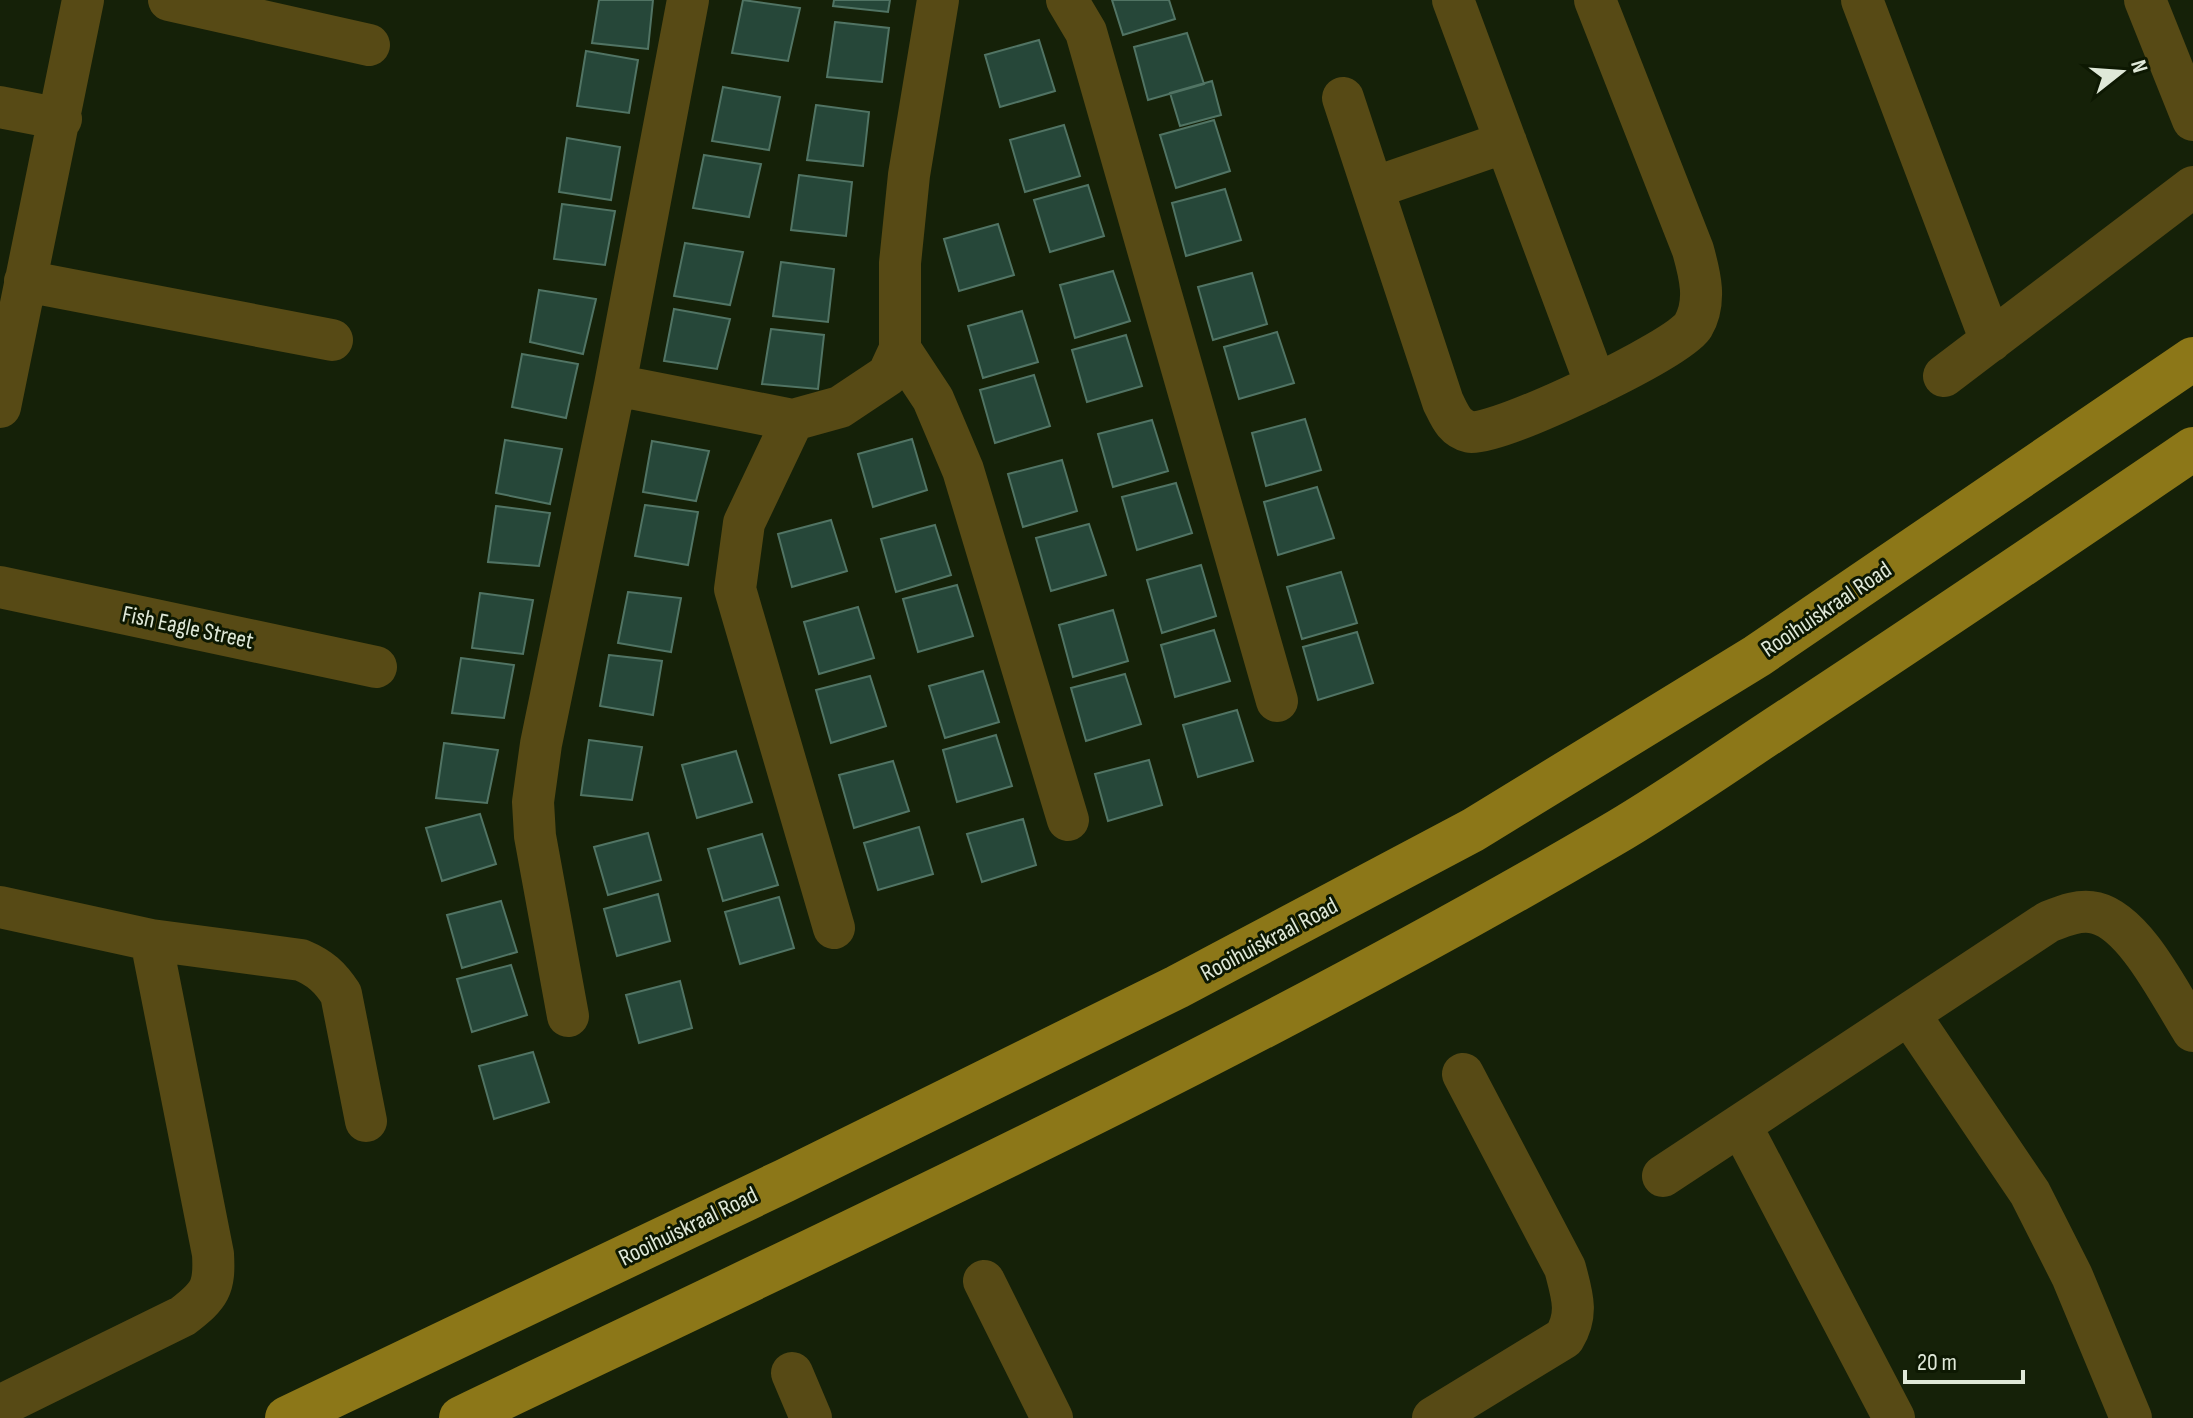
<svg xmlns="http://www.w3.org/2000/svg" width="2193" height="1418" viewBox="0 0 2193 1418" font-family="'Sofia Sans Condensed',sans-serif">
	<style>
		.building { fill: #264739; stroke: #517464; stroke-width: 2 }
		.lines { fill: none; stroke-linecap: round; stroke-linejoin: round }
		.minor { stroke: #574a15; stroke-width: 42 }
		.major { stroke: #8c7718; stroke-width: 44 }
		.labels { text-anchor: middle; stroke-width: 6; stroke-linejoin: round; paint-order: stroke }
		.street-label { font-size: 24px; fill: #dfe8d8; stroke: #0d1802 }
	</style>
	<rect width="100%" height="100%" fill="#152108"/>
	<path class="building" d="M599,0H653L648,49L592,43Z
		M743,0L800,8L788,61L732,53Z
		M834,0H890L888,12L833,6Z
		M1112,0H1169L1175,19L1123,35Z
		M835,22L889,28L882,82L827,77Z
		M1187,33L1204,84L1148,100L1134,47Z
		M1039,40L1055,91L1000,107L985,55Z
		M586,51L638,60L629,113L577,106Z
		M1212,81L1221,115L1180,126L1170,93Z
		M723,87L780,97L769,150L712,141Z
		M816,105L869,112L863,166L807,160Z
		M1214,120L1230,171L1176,188L1160,135Z
		M1064,125L1080,176L1025,192L1010,140Z
		M567,138L620,147L611,200L559,192Z
		M704,155L761,164L749,217L693,208Z
		M799,175L852,182L846,236L791,230Z
		M1088,185L1104,236L1050,252L1034,200Z
		M1225,189L1241,240L1186,256L1172,203Z
		M562,204L615,211L605,265L554,259Z
		M998,224L1014,275L959,291L944,239Z
		M685,243L743,252L730,305L674,296Z
		M781,262L834,269L828,322L773,316Z
		M1113,271L1130,321L1075,338L1060,285Z
		M1252,273L1267,324L1213,340L1198,287Z
		M539,290L596,299L583,354L530,342Z
		M674,309L730,319L717,369L664,361Z
		M1022,311L1038,362L983,378L968,326Z
		M771,329L824,335L818,389L762,384Z
		M1277,332L1294,383L1239,399L1224,347Z
		M1126,335L1142,386L1087,402L1072,350Z
		M522,354L578,364L566,418L512,407Z
		M1034,375L1050,426L995,443L980,390Z
		M1305,419L1321,470L1266,486L1252,433Z
		M1152,420L1168,471L1113,487L1098,434Z
		M912,439L927,490L873,507L858,454Z
		M505,440L562,449L550,504L496,493Z
		M652,441L709,451L696,501L643,492Z
		M1062,460L1077,511L1023,527L1008,474Z
		M1176,483L1192,533L1137,550L1122,497Z
		M1317,487L1334,538L1278,555L1264,502Z
		M645,505L698,512L688,565L635,556Z
		M496,506L550,513L539,566L488,562Z
		M831,520L847,571L792,587L778,534Z
		M1089,524L1106,575L1051,591L1036,538Z
		M935,525L951,575L896,592L881,539Z
		M1201,565L1216,616L1162,633L1147,580Z
		M1341,572L1357,623L1302,639L1287,587Z
		M957,585L973,636L918,652L903,599Z
		M628,592L681,598L671,652L618,643Z
		M480,593L533,600L523,654L472,648Z
		M858,607L874,658L819,674L804,622Z
		M1113,610L1128,661L1073,677L1059,625Z
		M1214,630L1230,681L1175,697L1161,645Z
		M1357,632L1373,683L1318,700L1303,647Z
		M609,655L662,661L653,715L600,706Z
		M461,658L514,665L504,718L452,713Z
		M983,671L999,722L945,738L929,686Z
		M1125,674L1141,724L1086,741L1071,688Z
		M870,676L886,726L831,743L816,690Z
		M1237,710L1253,761L1198,777L1183,725Z
		M996,735L1012,786L957,802L943,750Z
		M589,740L642,747L632,800L581,795Z
		M444,743L498,750L487,803L436,798Z
		M736,751L752,802L697,818L682,765Z
		M1149,760L1162,805L1108,821L1095,774Z
		M893,761L909,811L854,828L839,775Z
		M480,814L496,864L442,881L426,828Z
		M1023,819L1036,865L982,882L967,834Z
		M919,827L933,874L878,890L864,843Z
		M648,833L661,880L608,895L594,847Z
		M762,834L778,885L723,901L708,849Z
		M658,894L670,941L617,956L604,909Z
		M779,897L794,948L740,964L725,912Z
		M501,901L517,952L462,968L447,915Z
		M511,965L527,1015L472,1032L457,979Z
		M680,981L692,1028L639,1043L626,995Z
		M533,1052L549,1102L494,1119L479,1066Z"/>
	<g class="lines">
		<path class="minor" d="M169,0L369,45
			M1067,0L1086,32L1277,701
			M1453,0L1596,385
			M1862,0L1991,341
			M2145,0L2193,120
			M1343,98L1443,402C1450,416 1454,428 1470,432C1494,438 1680,349 1693,326C1707,302 1700,275 1693,250L1595,0
			M0,107L61,119
			M1373,188L1506,142
			M25,281L332,340
			M900,349L933,399L963,470L1068,820
			M1944,376L2193,187
			M615,385L793,420L840,407L888,375L900,349V263L909,175L938,0
			M0,407L83,0
			M793,420L744,523L735,589L834,928
			M0,587L376,667
			M0,907L151,940L301,960C320,968 330,977 341,994L366,1121
			M1909,1014L2030,1193L2072,1276L2131,1418
			M568,1016L535,836L533,802L541,744L615,385L688,0
			M1741,1126L1894,1418
			M1663,1176L2048,922C2063,916 2079,909 2096,913C2136,923 2171,997 2193,1031
			M984,1281L1052,1418
			M792,1373L811,1418
			M0,1406L183,1316C210,1295 215,1288 213,1254L151,940
			M1433,1418L1564,1338C1579,1314 1572,1295 1565,1268L1463,1074"/>
		<path class="major" d="M287,1418L784,1181L1177,987L1473,830L1757,656L2193,359
			M461,1418C848,1233 1239,1053 1610,836C1670,801 1728,760 1786,722C1923,632 2058,541 2193,449"/>
	</g>
	<g class="labels">
		<g class="street-label">
			<text transform="translate(1826 609) rotate(-34)" y="8">Rooihuiskraal Road</text>
			<text transform="translate(188 627) rotate(12)" y="8">Fish Eagle Street</text>
			<text transform="translate(1269 939) rotate(-28)" y="8">Rooihuiskraal Road</text>
			<text transform="translate(688 1226) rotate(-26)" y="8">Rooihuiskraal Road</text>
		</g>
	</g>
	<g transform="translate(2121 72) rotate(73)" stroke="#0d1802" stroke-width="6" paint-order="stroke">
	<path d="M0-6L14 30L0 20L-14 30Z" fill="#dfe8d8"/>
	<text y="-12" font-size="22" font-weight="bold" text-anchor="middle" fill="#dfe8d8">N</text>
	</g>
	<path d="M1905 1370v12h118v-12" fill="none" stroke="#dfe8d8" stroke-width="4"/>
	<text x="1917" y="1370" font-size="24" fill="#dfe8d8" stroke="#0d1802" stroke-width="6" paint-order="stroke">20 m</text>
</svg>
